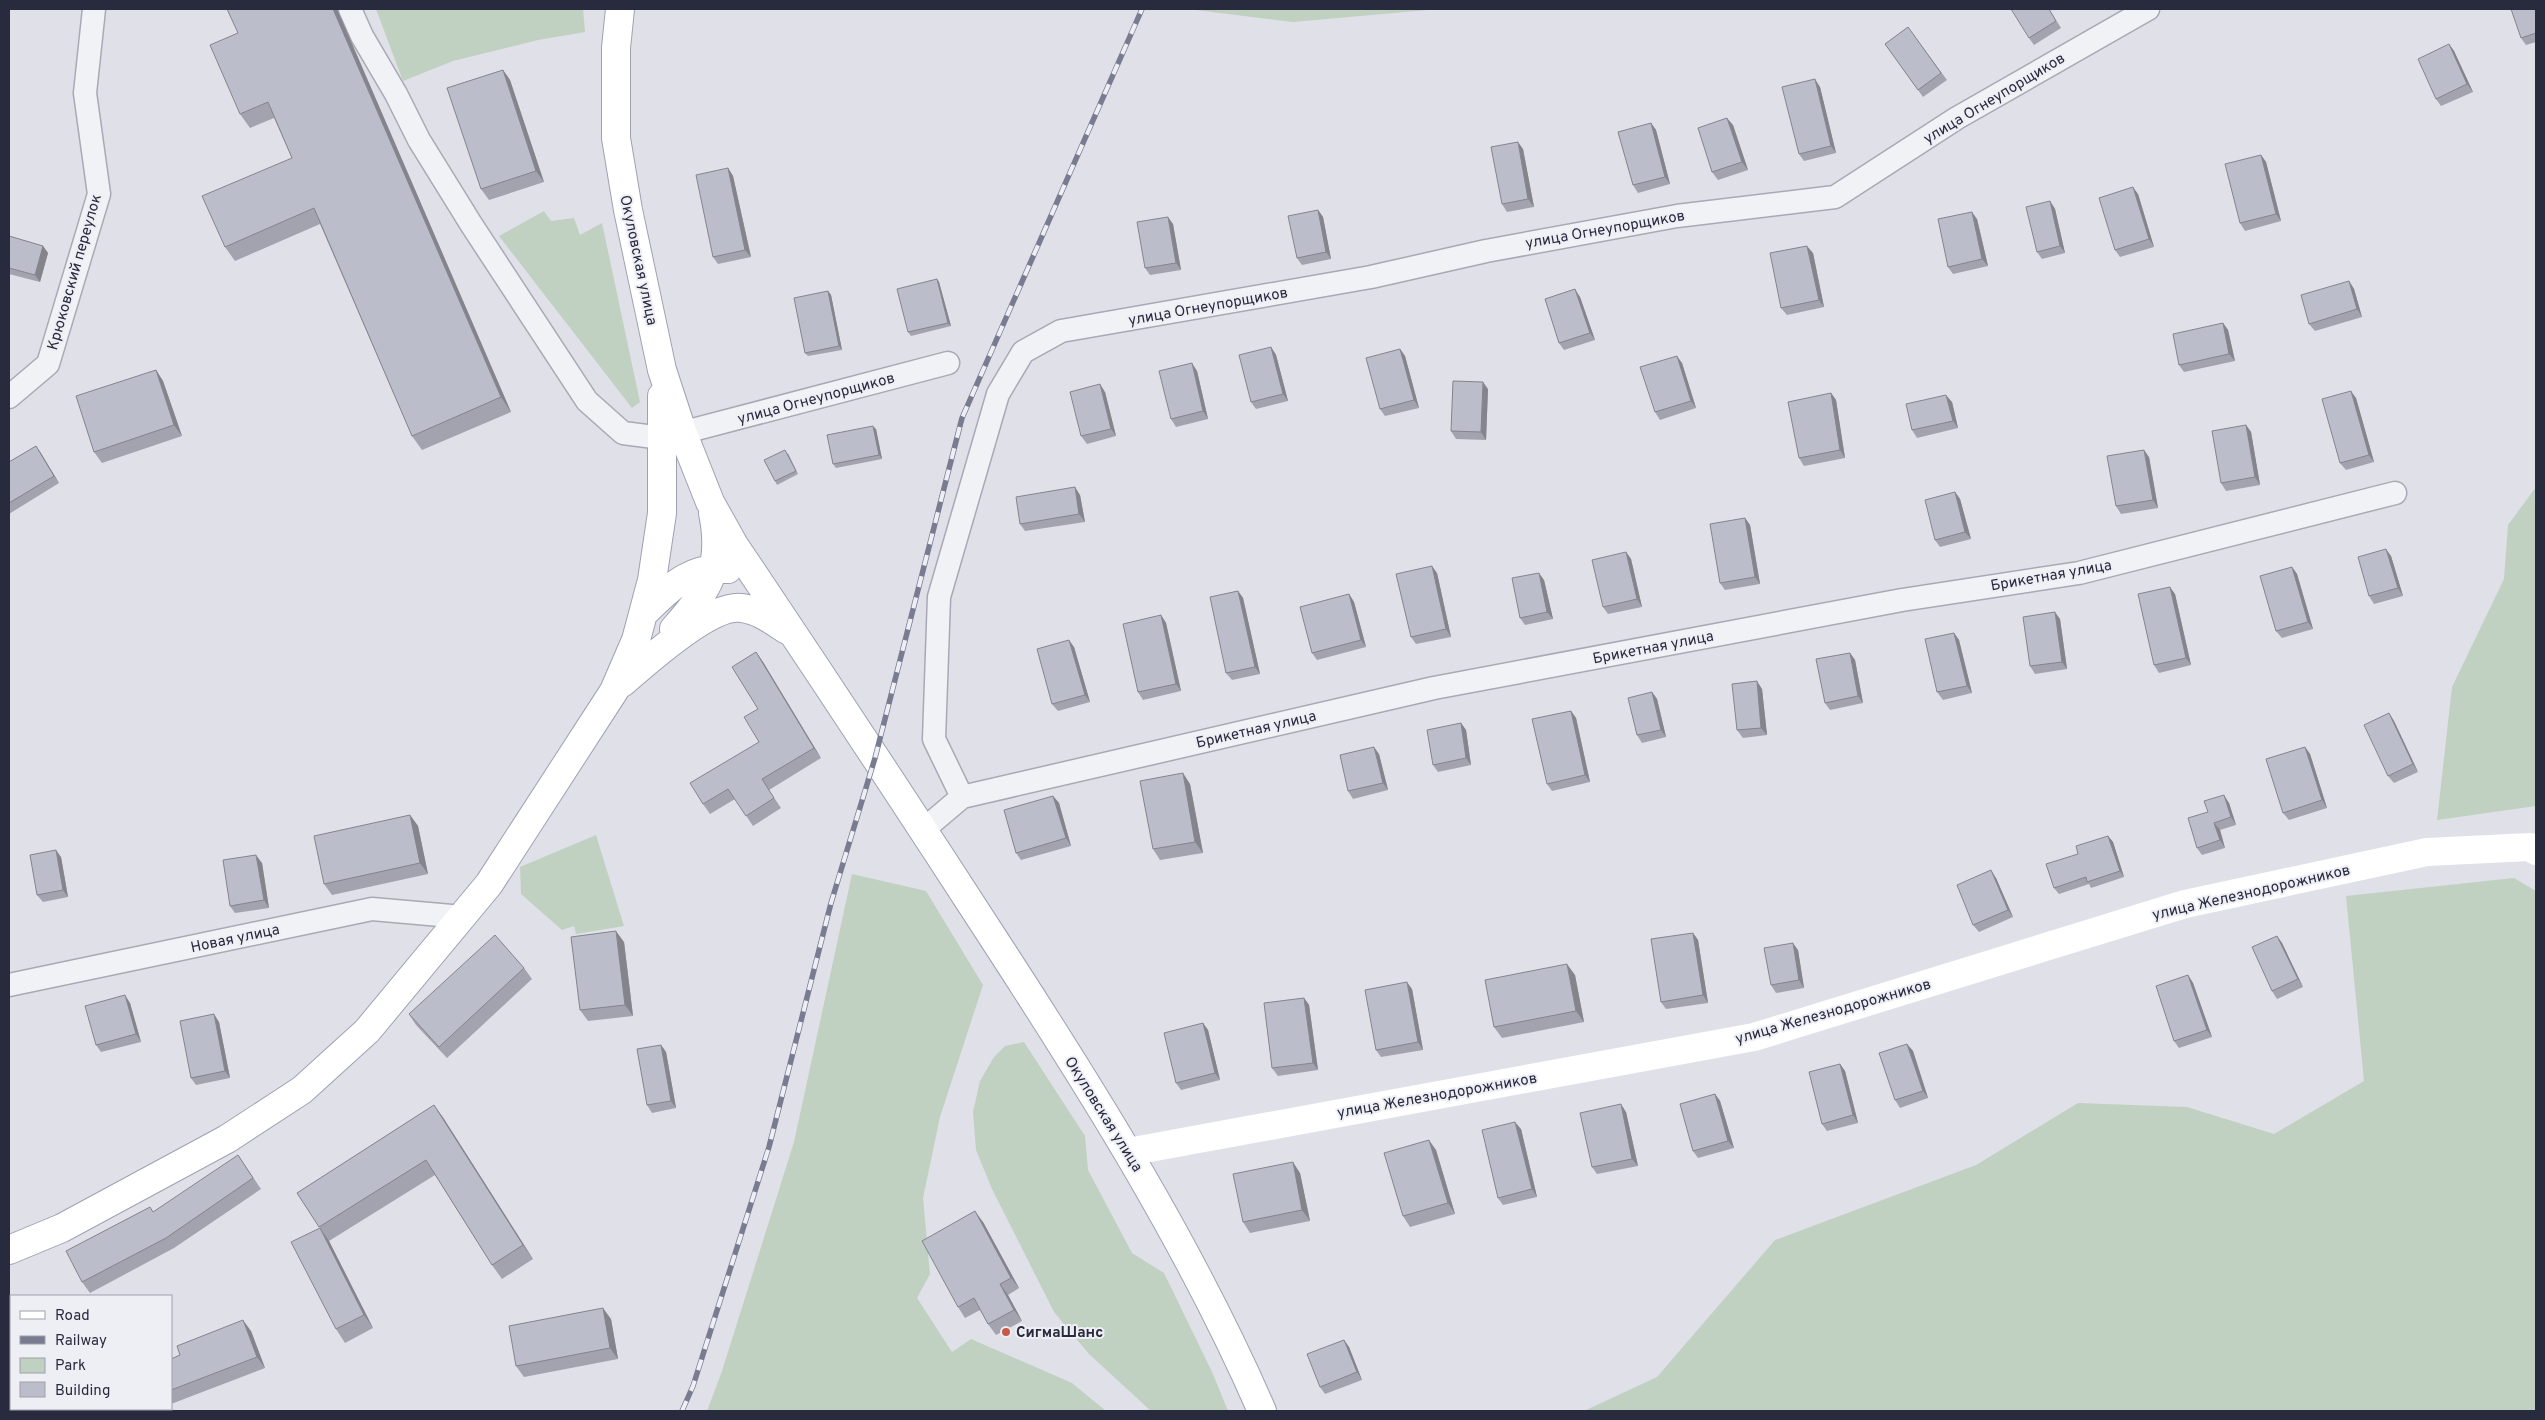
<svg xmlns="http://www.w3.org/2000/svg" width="2545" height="1420" viewBox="0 0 2545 1420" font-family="Overpass,sans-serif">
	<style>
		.green { fill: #c0d1c1 }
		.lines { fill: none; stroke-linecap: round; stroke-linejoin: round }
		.street-casing { stroke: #a8a9b5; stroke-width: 25 }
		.primary-casing { stroke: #9ea1b3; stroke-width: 30 }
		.street { stroke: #f1f2f6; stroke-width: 22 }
		.secondary { stroke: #fff; stroke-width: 28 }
		.primary { stroke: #fff; stroke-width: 28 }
		.rail-casing { stroke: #797b90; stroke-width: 5.5 }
		.rail { stroke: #eeeff5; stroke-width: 4; stroke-dasharray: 11; stroke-linecap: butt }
		.wall { fill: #a2a3ae }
		.shaded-wall { fill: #84848d }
		.building { fill: #bcbdca; stroke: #84848d }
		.poi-dot { fill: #c95847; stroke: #eeeff5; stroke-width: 2 }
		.labels { text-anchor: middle; stroke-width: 4; stroke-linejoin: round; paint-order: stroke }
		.street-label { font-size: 15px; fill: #282a3e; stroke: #eeeff5 }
		.poi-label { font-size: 15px; font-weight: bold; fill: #282a3e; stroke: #eeeff5; text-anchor: start }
	</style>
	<rect width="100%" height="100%" fill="#dfe0e8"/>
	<path class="green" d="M376,9H583L585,32L538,40L453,61L403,81Z
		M1188,9H1439L1293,22Z
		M544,211L551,221L574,218L580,235L602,223L640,402L632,408L499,236Z
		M2536,487V806L2437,820L2452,687L2504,579L2508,525Z
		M596,835L624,926L576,934L574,926L562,930L521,894L520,867Z
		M852,874L926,891L983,985L940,1117L923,1198L930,1274L917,1298L952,1352L971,1339L1072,1383L1106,1411H707L722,1371L794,1142Z
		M2514,878L2536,891V1411H1584L1657,1377L1775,1240L1976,1165L2078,1103L2187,1107L2274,1134L2364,1081L2346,896Z
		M1024,1042L1085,1136L1088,1170L1132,1253L1164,1273L1213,1374L1228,1411H1151L1089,1354L1054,1312L992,1189L976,1150L973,1112L980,1081L994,1057L1005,1046Z"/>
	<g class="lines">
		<g class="street-casing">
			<path id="street" d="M350,9L362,36L396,94L419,140L471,224L587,401L623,433L662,438L948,363
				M9,397L48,364L99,194L85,93L94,9
				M962,797L934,739L939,597L998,394L1023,352L1061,331L1371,277L1486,251L1677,216L1835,197L1957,118L2148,9
				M923,830L962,797L1434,688L1902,600L2079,573L2395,493
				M9,985L372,909L463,917"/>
		</g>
		<g class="primary-casing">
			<path id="primary" d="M620,9L616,48V138L628,210L662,370L683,434L710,502L734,545C824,679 913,814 1001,950C1097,1098 1191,1248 1262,1411
				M644,613C671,587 688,567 728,569
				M674,629C708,590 724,568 713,513
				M622,683C645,663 711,603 742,608C759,610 773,621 787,630
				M9,1250L62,1228L227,1139L302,1090L367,1031L489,884L614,691L636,640L652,580L662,513V396"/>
		</g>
		<use href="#street" class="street"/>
		<path class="secondary" d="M1128,1152L1754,1037L2185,904L2427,852L2530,847L2536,851"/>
		<use href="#primary" class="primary"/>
		<g class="rail-casing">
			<path id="rail" d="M682,1411L693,1386L769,1147L831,903L875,758L962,418L1142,9"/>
		</g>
		<use href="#rail" class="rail"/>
	</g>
	<path class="wall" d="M337,9L511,412L422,450L412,436L320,224L235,261L225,247L292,158L274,118L250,128L240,114Z
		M2049,9L2061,28L2034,45L2029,38Z
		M2536,9V42L2526,45L2521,38Z
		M1908,27L1947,80L1923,97L1885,44Z
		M2449,44L2454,51L2473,92L2441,106L2436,99Z
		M503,70L510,80L544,182L489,200L481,189Z
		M1820,87L1836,153L1804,161L1799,154Z
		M1651,123L1656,130L1670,184L1638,193L1633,185Z
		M1733,125L1748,170L1718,180L1712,172Z
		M1523,149L1534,207L1507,212L1502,204Z
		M2261,155L2266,162L2281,221L2245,231L2240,223Z
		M728,168L733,176L751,257L718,264L713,257Z
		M2138,194L2154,247L2120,257L2115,250Z
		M2050,201L2055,209L2065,253L2042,259L2037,252Z
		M1318,210L1323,217L1331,259L1302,265L1297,258Z
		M1977,219L1988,266L1953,274L1948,267Z
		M1173,224L1181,270L1150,275L1145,268Z
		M9,236L43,246L48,253L40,282L9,274Z
		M1813,253L1824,307L1787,315L1781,308Z
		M937,279L939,282L951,326L911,336L908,332Z
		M2349,281L2354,289L2362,317L2315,331L2309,324Z
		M828,291L831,295L842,350L808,356L805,353Z
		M1580,297L1595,340L1564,350L1559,343Z
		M2223,323L2228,330L2235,361L2184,372L2179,365Z
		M1271,347L1276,355L1288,401L1256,409L1251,402Z
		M1400,349L1405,356L1419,408L1385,416L1380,409Z
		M1682,363L1696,408L1660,420L1655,412Z
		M156,370L163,381L182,436L102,463L94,452Z
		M1197,371L1208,419L1176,427L1171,419Z
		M1488,389L1486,440L1456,439L1451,431Z
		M1105,392L1116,436L1087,444L1081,436Z
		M1831,393L1836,400L1845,458L1804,466L1799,458Z
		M2356,398L2374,462L2346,470L2340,463Z
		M1952,402L1958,428L1917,438L1912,430Z
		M2246,425L2251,432L2260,485L2226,491L2221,483Z
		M876,429L882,459L836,468L833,464Z
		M36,446L59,483L9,514V462Z
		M788,453L798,474L777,485L775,481Z
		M2149,457L2158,508L2121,514L2116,506Z
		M1955,492L1960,499L1971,539L1940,547L1935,540Z
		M1080,495L1085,522L1025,531L1020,524Z
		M1745,518L1750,525L1760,584L1725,590L1720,583Z
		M1626,552L1631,559L1642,607L1608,614L1603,607Z
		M2391,556L2403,596L2374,604L2369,596Z
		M2292,567L2297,574L2313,629L2282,638L2276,631Z
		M1437,573L1451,637L1416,644L1411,637Z
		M1544,580L1553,619L1525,625L1520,618Z
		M1238,591L1243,598L1260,674L1232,680L1226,673Z
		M1349,594L1354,602L1366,647L1317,660L1312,653Z
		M2175,594L2191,665L2159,673L2154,665Z
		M1161,615L1166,623L1181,691L1143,700L1138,692Z
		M2060,619L2067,669L2035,674L2030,666Z
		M1954,633L1959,640L1972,693L1943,700L1937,692Z
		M1074,647L1090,702L1058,711L1052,704Z
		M756,652L763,662L821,758L769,790L781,808L753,826L735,799L710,814L703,804L759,742Z
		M1850,653L1855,660L1863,703L1830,710L1825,703Z
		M1762,689L1767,735L1743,738L1737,730Z
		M1652,692L1657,699L1666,737L1642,743L1637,735Z
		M1571,711L1576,718L1590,782L1552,791L1547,784Z
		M2389,713L2394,721L2418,772L2394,783L2388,776Z
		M1461,723L1466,730L1471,765L1438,772L1433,765Z
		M2305,747L2310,754L2327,808L2289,820L2283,813Z
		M1379,754L1388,790L1353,799L1348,791Z
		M1190,784L1203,853L1160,860L1153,849Z
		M1053,796L1059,803L1071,846L1021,860L1016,853Z
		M2229,803L2236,825L2220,830L2225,848L2202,855L2197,848L2208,812Z
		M410,815L418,826L428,874L332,895L324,884Z
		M2108,836L2113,842L2124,877L2091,888L2089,884L2059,894L2054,888L2078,854Z
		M61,857L68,897L43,902L37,895Z
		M262,863L269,908L235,913L230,906Z
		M1996,878L2013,917L1979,932L1973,925Z
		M1693,933L1698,940L1708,1003L1666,1009L1661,1002Z
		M2277,936L2282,943L2303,987L2277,999L2272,991Z
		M624,942L633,1016L588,1021L580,1010Z
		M1798,950L1804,988L1776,993L1771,985Z
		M524,968L532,979L447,1058L416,1025L409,1014Z
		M1575,975L1584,1022L1502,1038L1494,1027Z
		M2188,975L2193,983L2212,1037L2179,1048L2174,1041Z
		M1412,989L1423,1050L1381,1057L1376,1050Z
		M1304,998L1309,1005L1318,1070L1278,1076L1272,1068Z
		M130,1003L141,1042L101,1052L96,1045Z
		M219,1022L230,1078L196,1085L191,1078Z
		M1203,1023L1208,1030L1220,1080L1181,1090L1176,1083Z
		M1907,1044L1913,1051L1928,1098L1900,1108L1895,1100Z
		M661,1045L666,1052L676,1108L652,1113L647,1105Z
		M1840,1064L1845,1071L1858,1123L1827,1131L1822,1124Z
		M1715,1094L1720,1101L1734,1148L1698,1158L1693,1151Z
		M434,1105L444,1119L533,1259L502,1279L492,1265L435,1175L329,1241L373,1328L345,1343L336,1329L320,1228L297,1193Z
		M1626,1112L1638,1166L1597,1174L1592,1167Z
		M1521,1129L1537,1197L1503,1205L1498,1198Z
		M1436,1150L1455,1214L1410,1227L1403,1216Z
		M238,1155L261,1189L174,1248L90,1293L82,1282Z
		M1300,1173L1310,1221L1250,1233L1243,1222Z
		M983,1222L1019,1288L1008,1295L1022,1321L996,1335L988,1324L980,1310L965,1318L958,1307Z
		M611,1319L618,1359L524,1377L516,1366Z
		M251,1331L265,1368L171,1404V1359Z
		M1344,1340L1349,1347L1362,1380L1325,1394L1320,1387Z
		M123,1409H158L152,1411H124Z"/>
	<path class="shaded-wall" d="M333,9H337L511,412L501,397Z
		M2449,44L2454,51L2473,92L2467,84Z
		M503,70L510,80L544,182L536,171Z
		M1815,79L1820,87L1836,153L1831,146Z
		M1727,118L1733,125L1748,170L1742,162Z
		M1651,123L1656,130L1670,184L1665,177Z
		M1518,142L1523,149L1534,207L1528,199Z
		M2261,155L2266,162L2281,221L2276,214Z
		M728,168L733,176L751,257L745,250Z
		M2133,187L2138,194L2154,247L2149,239Z
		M2050,201L2055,209L2065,253L2060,246Z
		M1318,210L1323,217L1331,259L1326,252Z
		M1972,212L1977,219L1988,266L1982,259Z
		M1168,217L1173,224L1181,270L1176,263Z
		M43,246L48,253L40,282L35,275Z
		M1807,246L1813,253L1824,307L1819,300Z
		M937,279L939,282L951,326L948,323Z
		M2349,281L2354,289L2362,317L2357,309Z
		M1575,289L1580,297L1595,340L1590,333Z
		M828,291L831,295L842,350L839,346Z
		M2223,323L2228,330L2235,361L2229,354Z
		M1271,347L1276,355L1288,401L1283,394Z
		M1400,349L1405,356L1419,408L1414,400Z
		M1677,356L1682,363L1696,408L1691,401Z
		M1192,363L1197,371L1208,419L1203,411Z
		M156,370L163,381L182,436L174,425Z
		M1483,382L1488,389L1486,440L1481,432Z
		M1100,384L1105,392L1116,436L1111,429Z
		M2351,391L2356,398L2374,462L2369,455Z
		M1831,393L1836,400L1845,458L1840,450Z
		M1946,395L1952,402L1958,428L1953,421Z
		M2246,425L2251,432L2260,485L2255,477Z
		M873,426L876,429L882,459L879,455Z
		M36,446L41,453L59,483L54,476Z
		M2144,450L2149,457L2158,508L2153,500Z
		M1075,487L1080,495L1085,522L1079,514Z
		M1955,492L1960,499L1971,539L1965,532Z
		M1745,518L1750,525L1760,584L1755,577Z
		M2386,549L2391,556L2403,596L2398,588Z
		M1626,552L1631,559L1642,607L1637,599Z
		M1432,566L1437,573L1451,637L1446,629Z
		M2292,567L2297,574L2313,629L2308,622Z
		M1539,573L1544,580L1553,619L1547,612Z
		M2170,587L2175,594L2191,665L2186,658Z
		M1238,591L1243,598L1260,674L1255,667Z
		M1349,594L1354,602L1366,647L1361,640Z
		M2055,612L2060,619L2067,669L2062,662Z
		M1161,615L1166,623L1181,691L1176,684Z
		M1954,633L1959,640L1972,693L1967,686Z
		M1069,640L1074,647L1090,702L1085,695Z
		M756,652L763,662L821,758L814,748Z
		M1850,653L1855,660L1863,703L1858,696Z
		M1757,681L1762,689L1767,735L1761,728Z
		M1652,692L1657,699L1666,737L1661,730Z
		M1571,711L1576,718L1590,782L1585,775Z
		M2389,713L2394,721L2418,772L2413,764Z
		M1461,723L1466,730L1471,765L1466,758Z
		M1374,747L1379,754L1388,790L1383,783Z
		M2305,747L2310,754L2327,808L2322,800Z
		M1183,773L1190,784L1203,853L1195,842Z
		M2224,795L2229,803L2236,825L2231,817Z
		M1053,796L1059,803L1071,846L1066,838Z
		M410,815L418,826L428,874L420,863Z
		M2214,823L2220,830L2225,848L2220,840Z
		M2108,836L2113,842L2124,877L2120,871Z
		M56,850L61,857L68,897L63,890Z
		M256,855L262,863L269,908L264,900Z
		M1991,870L1996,878L2013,917L2008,910Z
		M616,931L624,942L633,1016L625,1005Z
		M1693,933L1698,940L1708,1003L1703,995Z
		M2277,936L2282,943L2303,987L2298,979Z
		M1793,943L1798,950L1804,988L1799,980Z
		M1567,964L1575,975L1584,1022L1576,1011Z
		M2188,975L2193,983L2212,1037L2207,1030Z
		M1407,982L1412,989L1423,1050L1418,1042Z
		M125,995L130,1003L141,1042L136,1034Z
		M1304,998L1309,1005L1318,1070L1313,1063Z
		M214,1014L219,1022L230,1078L225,1071Z
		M1203,1023L1208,1030L1220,1080L1215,1073Z
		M1907,1044L1913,1051L1928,1098L1923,1091Z
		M661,1045L666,1052L676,1108L671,1101Z
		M1840,1064L1845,1071L1858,1123L1853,1115Z
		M1715,1094L1720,1101L1734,1148L1728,1141Z
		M1621,1104L1626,1112L1638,1166L1632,1159Z
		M434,1105L444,1119L533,1259L523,1245Z
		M1515,1122L1521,1129L1537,1197L1532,1189Z
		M1429,1140L1436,1150L1455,1214L1448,1203Z
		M1293,1162L1300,1173L1310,1221L1302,1210Z
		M975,1211L983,1222L1019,1288L1011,1278Z
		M320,1228L329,1241L373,1328L364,1315Z
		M1000,1284L1008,1295L1022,1321L1014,1310Z
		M603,1308L611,1319L618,1359L610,1348Z
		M243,1320L251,1331L265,1368L257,1357Z
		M1344,1340L1349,1347L1362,1380L1357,1372Z"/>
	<path class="building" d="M227,9H333L501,397L412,436L314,208L225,247L202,196L292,158L268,102L240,114L210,45L238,33Z
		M2011,9H2049L2056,21L2029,38Z
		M2511,9H2536V33L2521,38Z
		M1908,27L1941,73L1918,90L1885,44Z
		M2449,44L2467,84L2436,99L2418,59Z
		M503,70L536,171L481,189L447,88Z
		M1815,79L1831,146L1799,154L1782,87Z
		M1727,118L1742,162L1712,172L1698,128Z
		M1651,123L1665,177L1633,185L1618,132Z
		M1518,142L1528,199L1502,204L1491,147Z
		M2261,155L2276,214L2240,223L2225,164Z
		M728,168L745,250L713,257L696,175Z
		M2133,187L2149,239L2115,250L2099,198Z
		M2050,201L2060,246L2037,252L2026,207Z
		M1318,210L1326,252L1297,258L1288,216Z
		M1972,212L1982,259L1948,267L1938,219Z
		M1168,217L1176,263L1145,268L1137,222Z
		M9,236L43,246L35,275L9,268Z
		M1807,246L1819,300L1781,308L1770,253Z
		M937,279L948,323L908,332L897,289Z
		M2349,281L2357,309L2309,324L2301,295Z
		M1575,289L1590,333L1559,343L1545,299Z
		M828,291L839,346L805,353L794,298Z
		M2223,323L2229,354L2179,365L2173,334Z
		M1271,347L1283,394L1251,402L1239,355Z
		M1400,349L1414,400L1380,409L1366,358Z
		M1677,356L1691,401L1655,412L1640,367Z
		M1192,363L1203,411L1171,419L1159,371Z
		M156,370L174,425L94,452L76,396Z
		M1453,381L1483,382L1481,432L1451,431Z
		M1100,384L1111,429L1081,436L1070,392Z
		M2351,391L2369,455L2340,463L2322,399Z
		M1831,393L1840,450L1799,458L1788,402Z
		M1946,395L1953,421L1912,430L1906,404Z
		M2246,425L2255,477L2221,483L2212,431Z
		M873,426L879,455L833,464L827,435Z
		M36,446L54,476L9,503V462Z
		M785,450L796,471L775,481L764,460Z
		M2144,450L2153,500L2116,506L2107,456Z
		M1075,487L1079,514L1020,524L1016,497Z
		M1955,492L1965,532L1935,540L1925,500Z
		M1745,518L1755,577L1720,583L1710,524Z
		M2386,549L2398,588L2369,596L2358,557Z
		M1626,552L1637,599L1603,607L1592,560Z
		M1432,566L1446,629L1411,637L1396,574Z
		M2292,567L2308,622L2276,631L2260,576Z
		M1539,573L1547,612L1520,618L1512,578Z
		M2170,587L2186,658L2154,665L2138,594Z
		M1238,591L1255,667L1226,673L1210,597Z
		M1349,594L1361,640L1312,653L1300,607Z
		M2055,612L2062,662L2030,666L2023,617Z
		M1161,615L1176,684L1138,692L1123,624Z
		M1954,633L1967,686L1937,692L1925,639Z
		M1069,640L1085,695L1052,704L1037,649Z
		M756,652L814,748L762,779L774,798L746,816L728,789L703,804L690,783L759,742L744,717L758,709L732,667Z
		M1850,653L1858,696L1825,703L1816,659Z
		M1757,681L1761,728L1737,730L1732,684Z
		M1652,692L1661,730L1637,735L1628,698Z
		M1571,711L1585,775L1547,784L1532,719Z
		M2389,713L2413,764L2388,776L2364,725Z
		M1461,723L1466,758L1433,765L1427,730Z
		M1374,747L1383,783L1348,791L1340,755Z
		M2305,747L2322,800L2283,813L2266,759Z
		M1183,773L1195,842L1153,849L1140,781Z
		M2224,795L2231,817L2214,823L2220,840L2197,848L2188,818L2208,812L2204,801Z
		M1053,796L1066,838L1016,853L1004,810Z
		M410,815L420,863L324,884L314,836Z
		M2108,836L2120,871L2087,882L2086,877L2054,888L2046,864L2078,854L2076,846Z
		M56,850L63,890L37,895L30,855Z
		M256,855L264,900L230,906L223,860Z
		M1991,870L2008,910L1973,925L1957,885Z
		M616,931L625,1005L580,1010L571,937Z
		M1693,933L1703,995L1661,1002L1651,939Z
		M495,935L524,968L439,1047L409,1014Z
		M2277,936L2298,979L2272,991L2252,947Z
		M1793,943L1799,980L1771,985L1764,948Z
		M1567,964L1576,1011L1494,1027L1485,980Z
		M2188,975L2207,1030L2174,1041L2156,986Z
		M1407,982L1418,1042L1376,1050L1365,990Z
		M125,995L136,1034L96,1045L85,1006Z
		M1304,998L1313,1063L1272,1068L1264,1003Z
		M214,1014L225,1071L191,1078L180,1021Z
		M1203,1023L1215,1073L1176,1083L1164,1033Z
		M1907,1044L1923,1091L1895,1100L1879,1053Z
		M661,1045L671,1101L647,1105L637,1049Z
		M1840,1064L1853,1115L1822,1124L1809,1072Z
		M1715,1094L1728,1141L1693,1151L1680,1104Z
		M1621,1104L1632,1159L1592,1167L1580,1113Z
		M434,1105L523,1245L492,1265L426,1160L319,1227L297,1193Z
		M1515,1122L1532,1189L1498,1198L1482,1130Z
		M1429,1140L1448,1203L1403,1216L1384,1153Z
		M238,1155L253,1178L166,1238L82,1282L66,1251L150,1207L153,1212Z
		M1293,1162L1302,1210L1243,1222L1233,1174Z
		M975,1211L1011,1278L1000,1284L1014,1310L988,1324L974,1298L958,1307L922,1241Z
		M320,1228L364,1315L336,1329L291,1242Z
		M603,1308L610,1348L516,1366L509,1326Z
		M243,1320L257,1357L171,1390V1359L180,1355L177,1346Z
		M1344,1340L1357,1372L1320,1387L1307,1354Z"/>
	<circle class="poi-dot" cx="1006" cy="1332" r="5"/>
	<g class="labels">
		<g class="street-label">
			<text transform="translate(1994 98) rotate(-31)" y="5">улица Огнеупорщиков</text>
			<text transform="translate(1605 229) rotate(-10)" y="5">улица Огнеупорщиков</text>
			<text transform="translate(639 260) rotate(78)" y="5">Окуловская улица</text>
			<text transform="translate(74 272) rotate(-74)" y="5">Крюковский переулок</text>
			<text transform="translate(1208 306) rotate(-10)" y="5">улица Огнеупорщиков</text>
			<text transform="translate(816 398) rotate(-15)" y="5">улица Огнеупорщиков</text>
			<text transform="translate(2051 575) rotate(-10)" y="5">Брикетная улица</text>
			<text transform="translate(1653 647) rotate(-11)" y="5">Брикетная улица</text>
			<text transform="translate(1256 729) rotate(-13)" y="5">Брикетная улица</text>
			<text transform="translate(2251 892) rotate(-13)" y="5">улица Железнодорожников</text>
			<text transform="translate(235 938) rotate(-12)" y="5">Новая улица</text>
			<text transform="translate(1833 1011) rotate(-16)" y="5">улица Железнодорожников</text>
			<text transform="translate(1437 1095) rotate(-10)" y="5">улица Железнодорожников</text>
			<text transform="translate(1104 1114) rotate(58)" y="5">Окуловская улица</text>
		</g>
		<g class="poi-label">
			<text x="1016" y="1337">СигмаШанс</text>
		</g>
	</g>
	<rect width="2545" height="1420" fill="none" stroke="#282a3e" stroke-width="20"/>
	<rect x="10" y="1295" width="162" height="115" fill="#eeeff5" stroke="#9fa0ac"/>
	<rect x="20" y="1311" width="25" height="8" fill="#ffffff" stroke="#9fa0ac"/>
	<text x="55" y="1320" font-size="15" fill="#282a3e">Road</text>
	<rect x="20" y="1336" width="25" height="8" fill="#797b90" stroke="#9fa0ac"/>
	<text x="55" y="1345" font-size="15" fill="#282a3e">Railway</text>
	<rect x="20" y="1358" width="25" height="15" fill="#c0d1c1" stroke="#9fa0ac"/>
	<text x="55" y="1370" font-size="15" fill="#282a3e">Park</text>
	<rect x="20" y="1382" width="25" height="15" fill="#bcbdca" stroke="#9fa0ac"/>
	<text x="55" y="1395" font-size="15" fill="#282a3e">Building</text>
</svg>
